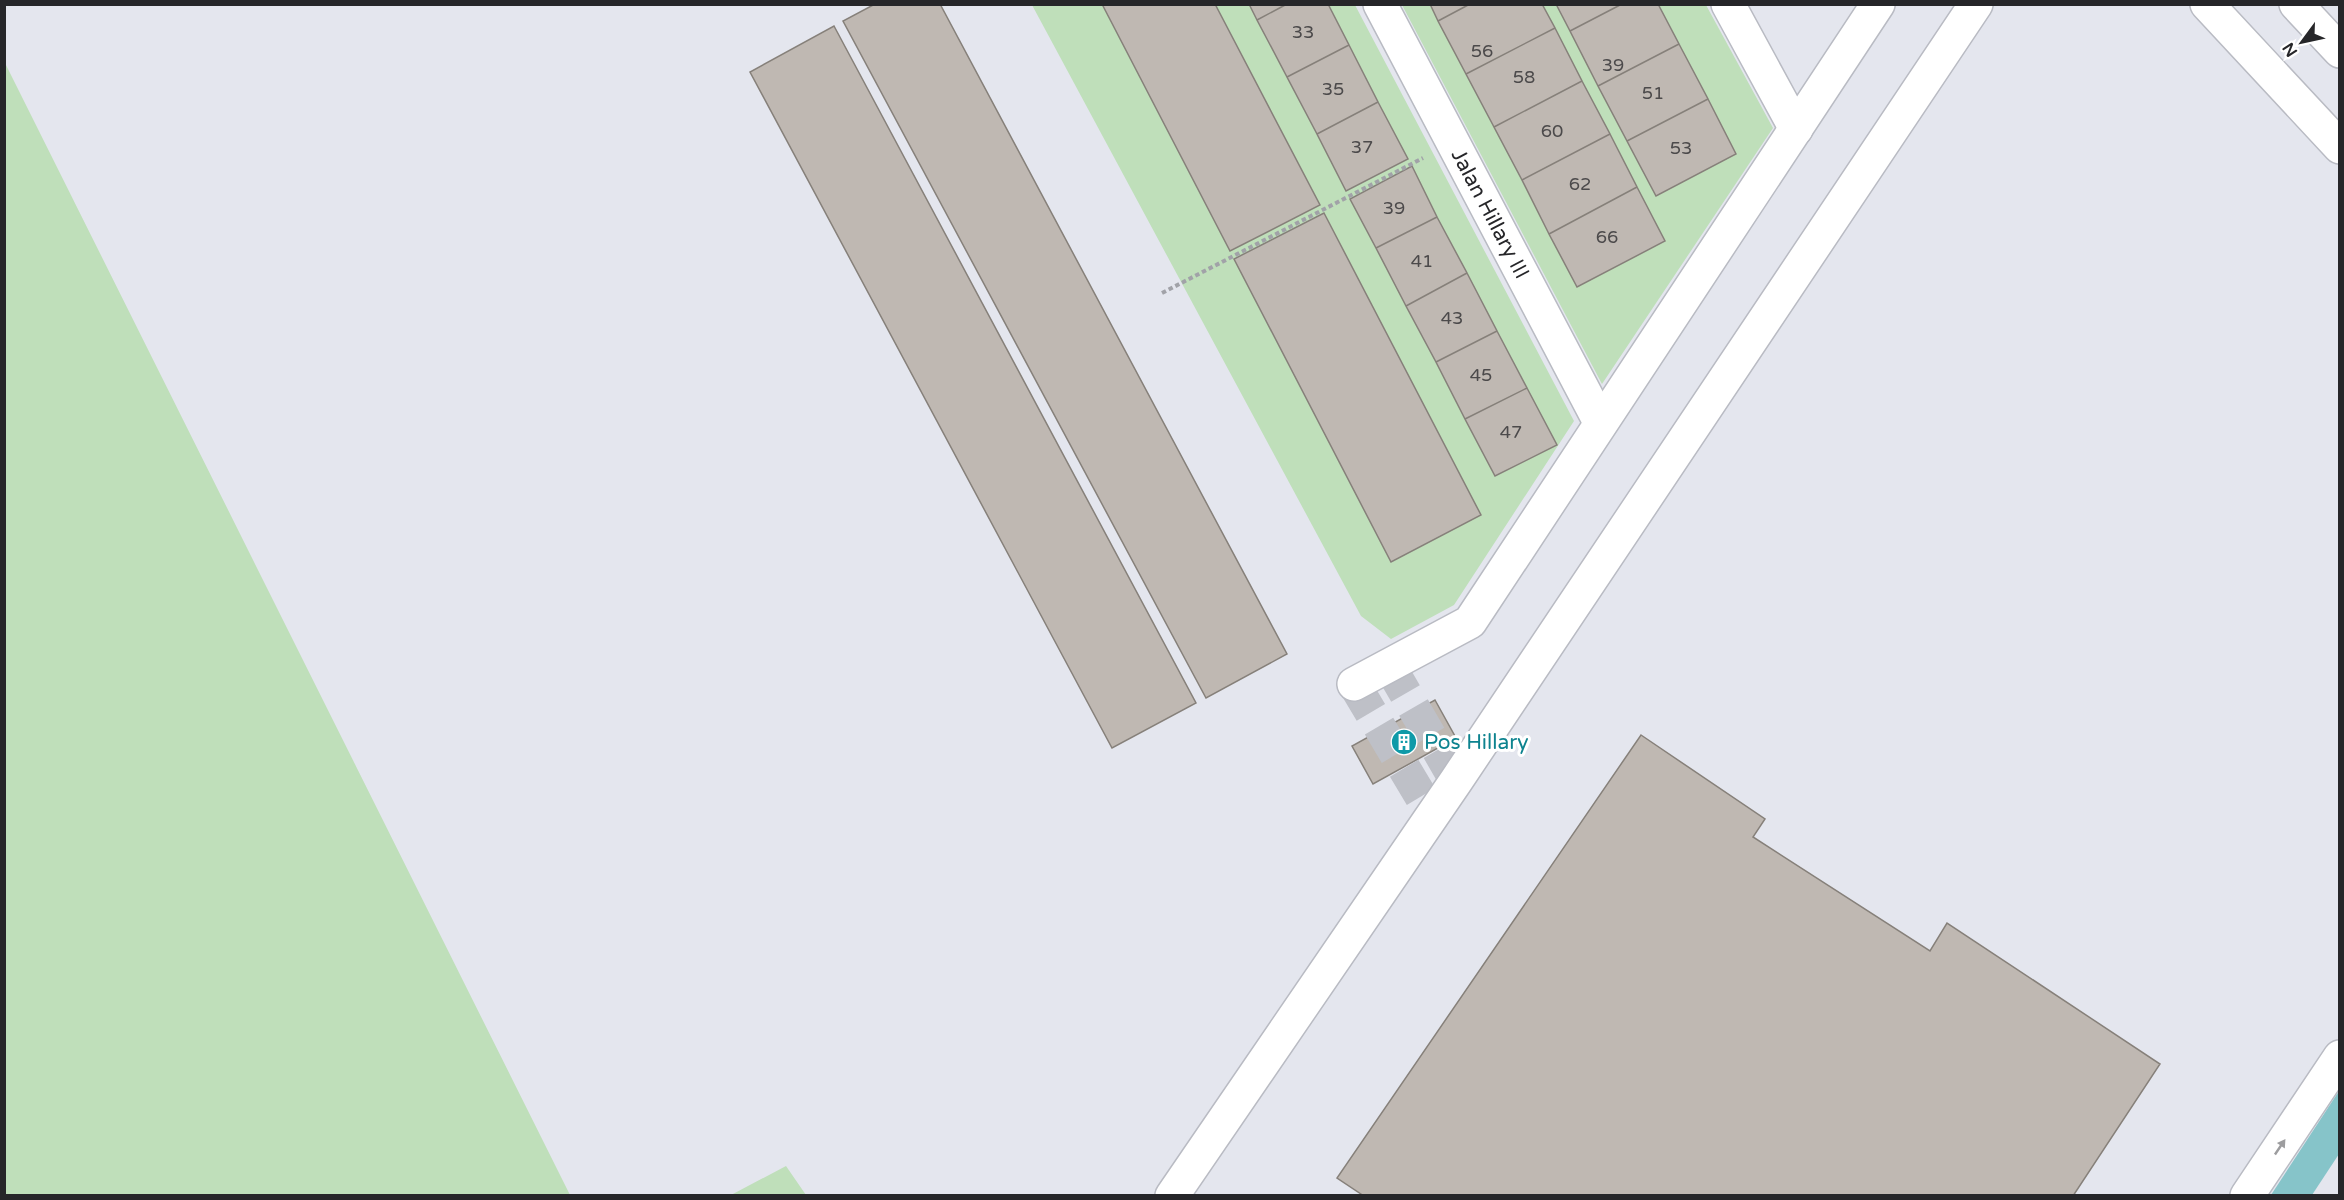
<svg xmlns="http://www.w3.org/2000/svg" width="2344" height="1200" viewBox="0 0 2344 1200" font-family="'Varela Round',sans-serif">
	<style>
		.green { fill: #bfdfba }
		.water { fill: #86c4c9 }
		.building { fill: #bfb8b2; stroke: #86807a; stroke-width: 1.5 }
		.lines { fill: none; stroke-linecap: round; stroke-linejoin: round }
		.street-tunnel { stroke: #bec0c7; stroke-width: 33; stroke-dasharray: 33 16; stroke-linecap: butt }
		.street-casing { stroke: #b9bbc3; stroke-width: 36 }
		.secondary-casing { stroke: #b9bbc3; stroke-width: 36 }
		.path { stroke: #a1a2a8; stroke-width: 4; stroke-dasharray: 4.5 3; stroke-linecap: butt }
		.street { stroke: #fff; stroke-width: 33 }
		.secondary { stroke: #fff; stroke-width: 33 }
		.oneway { fill: #9d9d9f }
		.labels { text-anchor: middle; stroke-width: 6; stroke-linejoin: round; paint-order: stroke }
		.number-label { font-size: 18px; fill: #4c4a4b }
		.street-label { font-size: 21px; fill: #262629; stroke: #fff }
		.culture-label { font-size: 21px; fill: #0d838f; stroke: #fff; text-anchor: start }
	</style>
	<rect width="100%" height="100%" fill="#e4e6ee"/>
	<path class="green" d="M1032,5H1355L1574,421L1454,605L1391,639L1361,616Z
		M1402,5H1706L1773,128L1602,384Z
		M4,63H5L570,1195H5Z
		M786,1166L806,1195H731Z"/>
	<path class="water" d="M2339,1091V1154L2312,1195H2271Z"/>
	<path class="building" d="M875,4H940L1287,654L1206,698L843,21Z
		M1102,4H1215L1320,205L1230,251Z
		M1249,4H1287L1257,20Z
		M1287,4H1328L1349,45L1287,77L1257,20Z
		M1430,4H1470L1438,21Z
		M1470,4H1542L1555,28L1466,74L1438,21Z
		M1556,4H1622L1570,31Z
		M1622,4H1658L1679,44L1598,86L1570,31Z
		M834,26L1196,703L1112,748L750,72Z
		M1555,28L1582,81L1494,127L1466,74Z
		M1679,44L1708,99L1627,141L1598,86Z
		M1349,45L1378,102L1317,134L1287,77Z
		M1582,81L1610,134L1522,180L1494,127Z
		M1708,99L1736,154L1656,196L1627,141Z
		M1378,102L1408,159L1346,191L1317,134Z
		M1610,134L1637,187L1549,234L1522,180Z
		M1412,166L1437,217L1376,248L1350,199Z
		M1637,187L1665,241L1577,287L1549,234Z
		M1324,213L1481,515L1391,562L1234,259Z
		M1437,217L1467,273L1406,306L1376,248Z
		M1467,273L1497,331L1436,362L1406,306Z
		M1497,331L1527,388L1465,419L1436,362Z
		M1527,388L1557,445L1495,476L1465,419Z
		M1435,700L1456,738L1373,784L1352,746Z
		M1641,735L1765,819L1753,837L1930,951L1947,923L2160,1064L2073,1196H1364L1337,1178Z"/>
	<g class="lines">
		<path class="street-tunnel" d="M1389,665L1456,781
			M1354,684L1432,815"/>
		<g class="street-casing">
			<g id="street">
				<path id="s1" d="M1380,4L1600,422"/>
				<path d="M1728,4L1796,129"/>
				<path d="M2207,4L2340,147"/>
				<path d="M2296,4L2340,51"/>
				<path d="M1354,684L1470,622L1878,4"/>
				<path d="M1172,1196L1456,781L1976,4"/>
			</g>
		</g>
		<g class="secondary-casing">
			<path id="secondary" d="M2247,1196L2340,1057"/>
		</g>
		<path class="path" d="M1162,293L1423,158"/>
		<use href="#street" class="street"/>
		<use href="#secondary" class="secondary"/>
	</g>
	<defs><path id="oneway-solid" d="M-6-.8H1V-3.2L6.5 0L1 3.2V.8H-6Z" transform="scale(1.5)"/></defs>
	<use class="oneway" href="#oneway-solid" transform="translate(2280 1147) rotate(-56)"/>
	<defs>
		<g id="building-disc" transform="scale(1.35)"><circle r="9.5" fill="#0f9aa8" stroke="#fff"/><path d="M-4-6H4V6H1V3H-1V6H-4ZM-2.5-4.3h1.7v1.8h-1.7ZM.8-4.3h1.7v1.8H.8ZM-2.5-1h1.7V.8h-1.7ZM.8-1h1.7V.8H.8Z" fill="#fff"/></g>
	</defs>
	<g fill-rule="evenodd">
		<use href="#building-disc" x="1404" y="742"/>
	</g>
	<g class="labels">
		<g class="number-label">
			<text x="1303" y="38">33</text>
			<text x="1482" y="57">56</text>
			<text x="1613" y="71">39</text>
			<text x="1524" y="83">58</text>
			<text x="1333" y="95">35</text>
			<text x="1653" y="99">51</text>
			<text x="1552" y="137">60</text>
			<text x="1362" y="153">37</text>
			<text x="1681" y="154">53</text>
			<text x="1580" y="190">62</text>
			<text x="1394" y="214">39</text>
			<text x="1607" y="243">66</text>
			<text x="1422" y="267">41</text>
			<text x="1452" y="324">43</text>
			<text x="1481" y="381">45</text>
			<text x="1511" y="438">47</text>
		</g>
		<g class="street-label">
			<text dy="7" stroke="none"><textPath href="#s1" startOffset="237">Jalan Hillary III</textPath></text>
		</g>
		<g class="culture-label">
			<text x="1424" y="749">Pos Hillary</text>
		</g>
	</g>
	<rect width="2344" height="1200" fill="none" stroke="#262629" stroke-width="12"/>
	<g transform="translate(2302 42) rotate(237)" stroke="#ffffff" stroke-width="4.5" paint-order="stroke">
	<path d="M0-4.5L10 22L0 15L-10 22Z" fill="#262629"/>
	<text y="-9" font-size="16" font-weight="bold" text-anchor="middle" fill="#262629">N</text>
	</g>
</svg>
